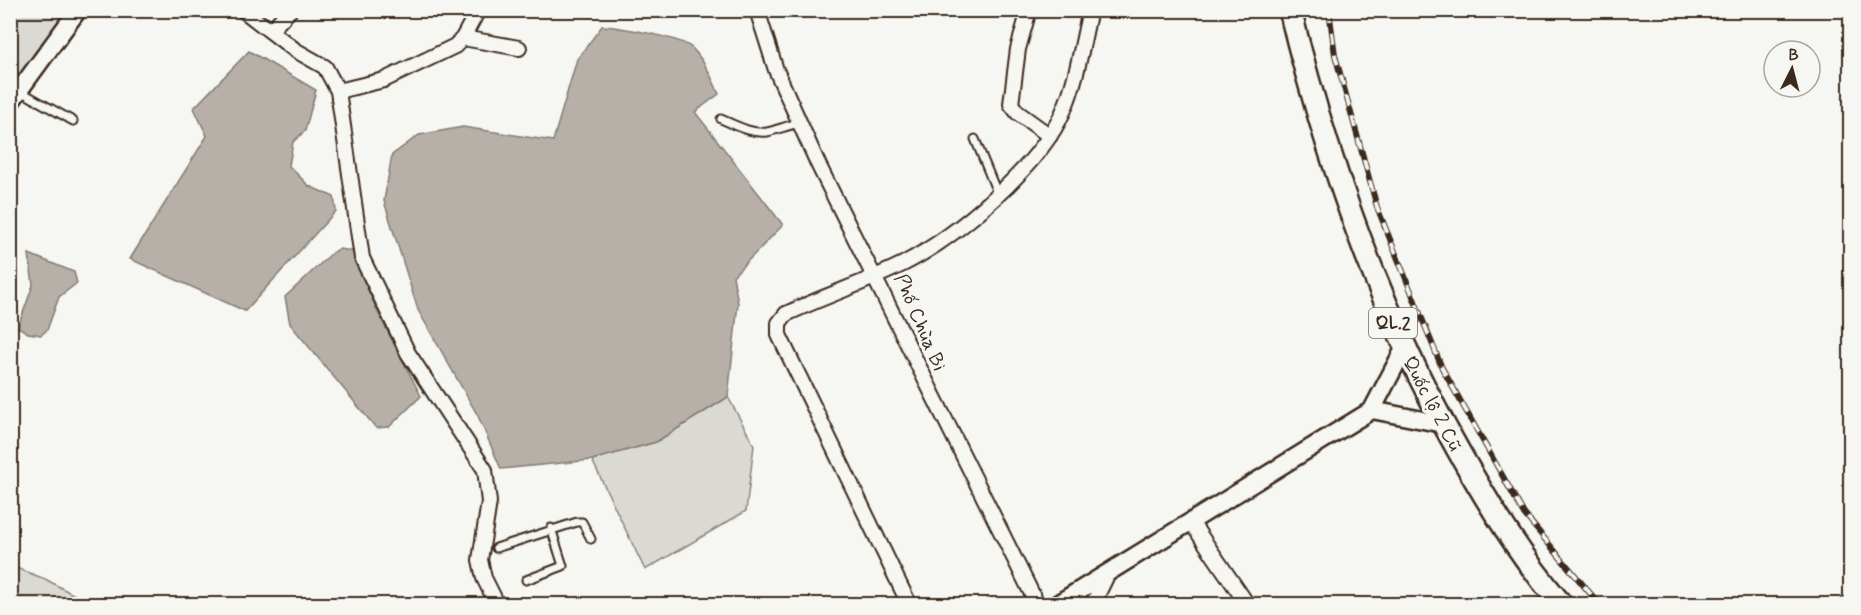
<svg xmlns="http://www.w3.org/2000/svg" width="1861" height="615" viewBox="0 0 1861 615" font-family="Mynerve,sans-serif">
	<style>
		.green { fill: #dad9d3; stroke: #8a8278; stroke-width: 1.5 }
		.water { fill: #b6b0a9; stroke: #857a71; stroke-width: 1.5 }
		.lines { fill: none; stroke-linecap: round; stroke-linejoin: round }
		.service-casing { stroke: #3b2a1e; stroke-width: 11 }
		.minor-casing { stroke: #3b2a1e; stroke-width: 18 }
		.tertiary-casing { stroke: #3b2a1e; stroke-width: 21 }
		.primary-casing { stroke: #3b2a1e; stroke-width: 26 }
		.service { stroke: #f6f6f2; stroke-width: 7 }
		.minor { stroke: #f6f6f2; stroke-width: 14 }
		.tertiary { stroke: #f6f6f2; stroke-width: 16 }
		.primary { stroke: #f6f6f2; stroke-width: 21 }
		.rail-casing { stroke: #3b2a1e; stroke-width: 6 }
		.rail { stroke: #f6f6f2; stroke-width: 4; stroke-dasharray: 11; stroke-linecap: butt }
		.labels { text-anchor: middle; stroke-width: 6; stroke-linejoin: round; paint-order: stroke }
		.shield { fill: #f6f6f2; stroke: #73675e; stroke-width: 1.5 }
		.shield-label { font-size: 18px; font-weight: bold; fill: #3b2a1e }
		.street-label { font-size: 20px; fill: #3b2a1e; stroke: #f6f6f2 }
	</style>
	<rect width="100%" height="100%" fill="#f6f6f2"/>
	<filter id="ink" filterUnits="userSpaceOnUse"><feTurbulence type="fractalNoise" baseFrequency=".0167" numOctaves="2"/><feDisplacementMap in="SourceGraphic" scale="12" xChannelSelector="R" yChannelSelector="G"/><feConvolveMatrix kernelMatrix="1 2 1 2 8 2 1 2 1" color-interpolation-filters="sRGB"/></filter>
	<g filter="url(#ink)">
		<path class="green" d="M11,11H70L11,94Z
			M728,397L754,445L746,511L645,570L592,460L656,442Z
			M11,566L45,579L80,598L74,604H11Z"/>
		<path class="water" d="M602,26C619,27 682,37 693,49C705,62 712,78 719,94L695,112L783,225L733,276L738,303L728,397L656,442L592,460L501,469L478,416L418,310L384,201L392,155L419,135L463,127L553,141L577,59Z
			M249,51L316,90L305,131L293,142L289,166L309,186L334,197L336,211L245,311L130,259L207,136L194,108Z
			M339,249L352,251L377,311L421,396L389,427L376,428L290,324L285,297L333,252Z
			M29,254L74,272L77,283L59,297L47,330L41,335L28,333L18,327L33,285Z"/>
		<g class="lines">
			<g class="service-casing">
				<path id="service" d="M20,91L73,121
					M721,119C735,125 751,134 767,132C777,130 788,125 800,123
					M975,139L998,195
					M496,548L577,522H582L591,539
					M526,580L563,566L551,528"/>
			</g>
			<g class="minor-casing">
				<path id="minor" d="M243,10L295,50L325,67L338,91L362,258L408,353L485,470L489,502L480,560L484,578L497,604
					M757,10L776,70L819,166L1037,604
					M1029,10L1018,49L1011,104L1018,113L1050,136
					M270,31L290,10
					M463,38L519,48
					M338,91L384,80L455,46L463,38L478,10
					M1191,522L1247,604
					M909,604L779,335V323L786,314C824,296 865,283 903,264C956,237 1039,167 1063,112C1077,80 1082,44 1090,10
					M1093,604L1108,573"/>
			</g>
			<g class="tertiary-casing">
				<path id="tertiary" d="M10,103L78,10
					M1372,410L1443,424
					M1057,604L1372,410L1404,349"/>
			</g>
			<g class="primary-casing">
				<path id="primary" d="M1290,10C1328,165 1380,312 1458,450C1489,505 1521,557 1561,604"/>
			</g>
			<use href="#service" class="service"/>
			<use href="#minor" class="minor"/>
			<use href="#tertiary" class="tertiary"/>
			<use href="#primary" class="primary"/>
			<g class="rail-casing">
				<path id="rail" d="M1329,10L1335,55L1377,207L1442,368L1524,514L1599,604"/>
			</g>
			<use href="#rail" class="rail"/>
		</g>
	</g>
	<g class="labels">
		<rect class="shield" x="1369" y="308" width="48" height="30" rx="4.5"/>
		<g class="shield-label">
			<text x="1393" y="329">QL.2</text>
		</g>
		<g class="street-label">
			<text transform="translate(921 322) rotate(67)" y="7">Phố Chùa Bi</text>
			<text transform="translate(1433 403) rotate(62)" y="7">Quốc lộ 2 Cũ</text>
		</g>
	</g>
	<rect width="1861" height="615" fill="none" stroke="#f6f6f2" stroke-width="36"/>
	<rect x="18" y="18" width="1825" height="579" fill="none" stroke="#3b2a1e" stroke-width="2" filter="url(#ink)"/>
	<g transform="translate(1792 69) rotate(6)"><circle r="28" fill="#f6f6f2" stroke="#aba49d" stroke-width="1.5"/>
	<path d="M0-4.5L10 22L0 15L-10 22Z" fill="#3b2a1e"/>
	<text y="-9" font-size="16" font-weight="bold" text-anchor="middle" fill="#3b2a1e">B</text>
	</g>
</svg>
